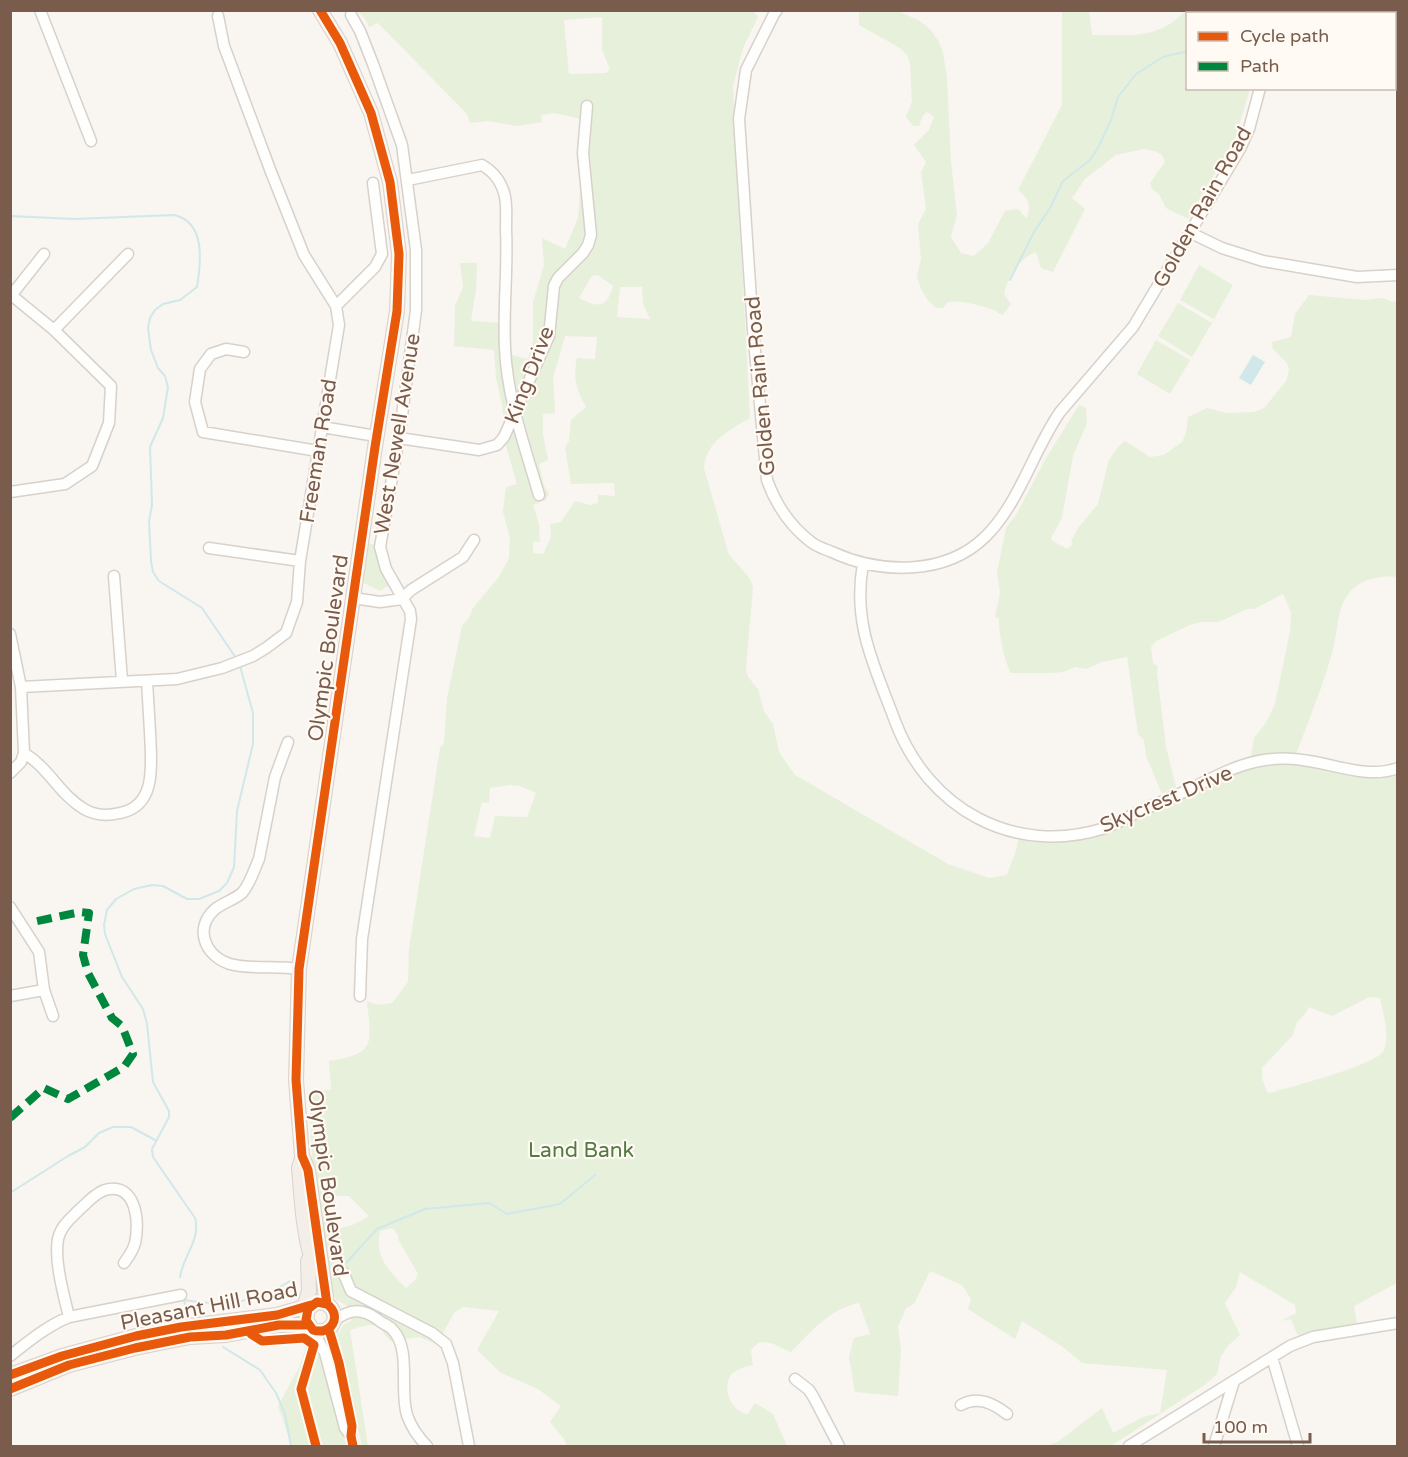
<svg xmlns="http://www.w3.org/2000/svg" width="1408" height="1457" viewBox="0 0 1408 1457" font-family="'Varela Round',sans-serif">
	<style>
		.green { fill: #e7f0db; fill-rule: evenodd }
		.water { fill: #d0e8ea }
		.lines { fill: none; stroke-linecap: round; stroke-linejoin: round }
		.stream { stroke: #d0e8ea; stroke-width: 2 }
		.minor-casing { stroke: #d7d1cb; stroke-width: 13 }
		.major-casing { stroke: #dad1cc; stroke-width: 16 }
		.minor { stroke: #fefefd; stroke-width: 10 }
		.major { stroke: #f3eee8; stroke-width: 14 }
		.quiet { stroke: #00873e; stroke-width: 8; stroke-dasharray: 15 8; stroke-linecap: butt }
		.cycleway-casing { stroke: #fffaf3; stroke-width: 13 }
		.cycleway { stroke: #e8590c; stroke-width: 9 }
		.labels { text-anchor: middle; stroke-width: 4.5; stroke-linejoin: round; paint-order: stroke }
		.street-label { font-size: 21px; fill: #7a5c4d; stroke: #fffaf3 }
		.park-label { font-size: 21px; fill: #537a41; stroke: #fffaf3 }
	</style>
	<rect width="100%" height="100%" fill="#f9f5f0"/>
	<path class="green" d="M357,11H753L758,17L743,48L733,86L750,418C730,430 706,441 704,468L728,552C734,564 750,573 753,587L746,668L748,677L758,689L764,711L773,724L779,752L795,775L948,864L989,878L1007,875L1016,851L1019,837C1085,856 1149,812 1207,786C1218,781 1229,774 1241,772C1259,767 1276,764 1294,764C1313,764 1330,771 1348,774C1365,777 1381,774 1397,771V1283L1354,1306L1357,1323L1298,1336L1291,1319L1281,1321L1296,1313L1295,1305L1240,1272L1236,1287L1225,1303L1240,1335L1228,1346L1221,1356L1217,1374L1206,1384L1111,1446H1047L1059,1441L1102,1408L1113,1433L1143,1417L1160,1413L1167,1370L1082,1363L1063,1347L1022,1321L1015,1339L968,1309L971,1299L962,1285L930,1271L914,1304L906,1308L898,1327L901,1350L898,1396L855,1392L849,1357L854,1338L870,1334L859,1303C829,1309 812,1331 791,1352C777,1347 761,1333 751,1351L753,1365C746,1367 735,1369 731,1375C721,1388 732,1413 748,1414L755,1403L773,1414L787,1446H567L564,1439L550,1422L561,1406L538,1389L501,1373L477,1350L499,1311L463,1307L454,1313L437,1344L419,1337L390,1341C375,1321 374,1323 350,1330L368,1446H362L338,1335L343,1325L352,1320L350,1307L336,1300L330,1284L313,1174L309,1091L331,1090L329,1061C377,1054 371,1043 367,1001L378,1005L392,1003L408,982L409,949L440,748L444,743L447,698L462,626L469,618L473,608L499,577L509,558L510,538L503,512L506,487L517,484L506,446L502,404L496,378L494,350L454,346L455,306L463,287L460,263H477L476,290L471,321L500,323L503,353C512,354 519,358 528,359L533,342V302L544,265L542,238L565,249L578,218L581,181V119L554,113L541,115L542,122L517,126L488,121L470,123L467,114L378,23L369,27L364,17ZM602,17V50L610,69L606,73L569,74L564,20ZM598,275L613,286C607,308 598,308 579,298L592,276ZM620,287H642L643,304L650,319L617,317ZM565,336L597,337L595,359L577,358C573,378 576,389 586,407L571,420L569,441L565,448L571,484L614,483L615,496L598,495V503L590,505L575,501L561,522L550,524L551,537L543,554L533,553V541L540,542L539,524L533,505L546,500L549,493L544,486L539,464L548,460L543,434V414L555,413L553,378ZM510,785L520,786L536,793L527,817L495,816L490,838L474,836L482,802L489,803L490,788ZM1369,997L1380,998C1383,1013 1390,1035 1384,1050C1379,1064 1298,1085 1280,1090L1271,1093L1267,1092L1262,1078V1068L1293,1035L1297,1022L1305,1014L1309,1007L1332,1016ZM334,1196H349L369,1216C356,1225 344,1229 328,1229L327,1212ZM393,1228L398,1235V1239L418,1274L415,1280L406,1288C389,1271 374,1257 380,1231Z
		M859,11H898L918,20L930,29L939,42L943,53L947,77L951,162L957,215L951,237L961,253L974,256L988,243L1005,211L1018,209L1027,219C1031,205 1029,199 1018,190L1062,105V11H1089L1092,35C1128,35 1159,40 1185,11H1272L1271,14H1188V88L1250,89L1235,139L1188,219L1166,208L1159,194L1152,189L1150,183L1165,162L1162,155L1155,151L1144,149L1116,155L1085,179L1072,198L1085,209L1053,272L1041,268L1036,252C1018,259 1008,277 1004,294L1011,304L1003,315C998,314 996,310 991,309C977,305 963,300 948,302L943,308H936L927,299L921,289L917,277L921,259L918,224L926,209L921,172L926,162L914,145L929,130L934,117L927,112L922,117L919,126H913L906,117L912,101L910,64L907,55L900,48L859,25Z
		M1199,265L1233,285L1214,319L1180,300Z
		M1309,295L1364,300L1383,298L1392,302L1397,301V577C1378,575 1355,580 1345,599C1338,610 1337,635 1333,649C1324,684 1309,719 1296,754L1278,752L1251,756L1254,738L1266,723L1275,704L1290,631L1291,612L1283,594L1254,609H1247L1219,622H1201L1190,625L1156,641L1151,647L1153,663L1158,666L1157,672L1166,747L1176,787L1162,794L1146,756L1144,740L1138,734L1127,657L1102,662L1086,669L1075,667L1063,672L1052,673H1011C1004,660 999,635 999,619L995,616L1000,594L997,572L1006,528L1016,515L1045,460L1079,405L1086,408L1087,423L1073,456L1062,518L1051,538L1053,541L1067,549L1073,544L1071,541L1078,528L1098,504L1109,460L1118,447L1125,441L1150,457L1164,455L1182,442L1186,433L1188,417L1207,408L1226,413L1254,412L1264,408L1286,381L1289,370L1287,363L1273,349L1272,342L1291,337L1295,314Z
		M1178,303L1212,323L1192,357L1158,336Z
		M1156,340L1190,360L1170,394L1137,374Z
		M368,543L375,545L388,586L380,591L362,582Z
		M309,1336C325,1345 341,1426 346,1446H292L278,1406L300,1366Z"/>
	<path class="water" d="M1253,355L1265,362L1251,385L1239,378Z"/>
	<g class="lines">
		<path class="stream" d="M1245,14L1247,10
			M10,216L74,219L174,215C206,222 201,262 197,287L180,300L163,304L155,310L150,318L148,328L151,350L158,368L165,376L168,387L163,418L150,447L152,505L149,521L151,561L153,572L159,581L202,608L236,658
			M1010,280L1034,232L1050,208L1063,181L1090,160L1099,146L1111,120L1118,97L1136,74L1163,57L1188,51
			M10,1193L68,1156L85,1147L99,1133L113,1127H131L155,1140
			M346,1263L377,1229L425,1209L489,1203L507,1214L560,1204L595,1175
			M180,1277C183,1256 201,1240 195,1218L153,1157L152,1149L169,1117V1111L153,1082L147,1024L143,1009L122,977L105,934L104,925L107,910L116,899L134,889L152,885L163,886L187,899H199L219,891L227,883L234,867L237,811L253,744V713L240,666
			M188,1317L184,1300C224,1307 256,1303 290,1281
			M223,1347L260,1370L276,1393L285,1414L291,1446"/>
		<g class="minor-casing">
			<path id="minor" d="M40,10L91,141
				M777,10L774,14L746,70L739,119L753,330L767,480C776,505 790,526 811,542C817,547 825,549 832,552C880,574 945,576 985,537C1019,504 1033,451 1060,412L1133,327L1240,149L1249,129L1260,88
				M1281,14V10
				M351,15L360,31L373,64L402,145L416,250V310L399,438L380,547L386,569L410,611L411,619L362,939L360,996
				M408,180L482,165C494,172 502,182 505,197C507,207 506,218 506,229C508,268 503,308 505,348C507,398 525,447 539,495
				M1191,233L1222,248L1263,261L1357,277L1398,275
				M10,294L54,330L111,386L109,423L92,466L65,484L10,492
				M10,297L44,254
				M336,306L375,267L382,254L373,183
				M54,330L128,254
				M244,352L226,349L211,354L200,369L195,402L203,432L318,451
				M322,427L376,436
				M399,438L479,450L497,445L504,437L549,336L554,286L558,278L583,253L588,245L591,235L583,153L587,106
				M209,548L300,561
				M863,564C852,624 875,667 895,721C928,809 1014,857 1105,828C1115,824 1125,819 1134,814C1152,806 1170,798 1188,790C1211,779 1233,766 1259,761C1274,758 1293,758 1309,761C1337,765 1369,779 1398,768
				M114,576L122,681
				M353,598L380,602L402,599L411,590L463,557L474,540
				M10,634L21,687L24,753L21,762L10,773
				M21,687L177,679L222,668L253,656L266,648L286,633L297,602L300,561L339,325L336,306L304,255L271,172L224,46L218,16
				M288,742L275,777L259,859C254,870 250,884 242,893C234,900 222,903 214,910C194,929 205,956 230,964C251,970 277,965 299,969
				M24,753C49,768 60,795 84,809C96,816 107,816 120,813C158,806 151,761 150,732C149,715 148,698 147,681
				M10,907L39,952L44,990L53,1016
				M10,996L44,990
				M343,1272L351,1291L432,1333L446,1344L453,1363L469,1446
				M69,1317C64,1296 54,1261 58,1239C61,1226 70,1219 79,1210C87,1203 95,1193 105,1190C136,1181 140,1222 135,1243C133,1251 129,1256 124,1263
				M335,1320C350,1309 362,1308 377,1319C381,1323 388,1325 392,1329C412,1349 399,1390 407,1415C411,1427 419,1438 427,1446
				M331,1327V1339L339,1363L352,1426L351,1436L353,1446
				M313,1330L325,1353L345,1428L351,1436
				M10,1356C29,1341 47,1326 69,1317L181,1295
				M1272,1357L1298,1446
				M795,1379L809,1390L814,1398L839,1446
				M961,1405C978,1395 994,1404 1007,1414
				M1129,1446L1290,1346L1313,1337L1398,1323
				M1214,1446L1234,1381"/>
		</g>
		<g class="major-casing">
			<path id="major" d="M320,10L340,43L371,113L390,182L399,254L397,311L375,447L299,969L296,1080L302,1156L308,1170L327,1304C343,1316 331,1336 313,1330L306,1320L308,1309L317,1302L327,1304
				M301,1161L299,1168C302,1202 303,1237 315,1269
				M304,1307L309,1291L308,1261
				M10,1375L62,1356L136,1336L181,1327L277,1315L311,1305
				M10,1389L69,1365L135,1348L190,1337L226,1335L279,1325H308"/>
		</g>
		<use href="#minor" class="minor"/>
		<use href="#major" class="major"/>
		<path class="quiet" d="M10,1118L44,1088L68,1099L124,1067L133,1054L122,1026L112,1018L88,973L83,955L89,913L80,912L33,922"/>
		<g class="cycleway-casing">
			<path id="cycleway" d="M320,10L340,43L371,113L390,182L399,254L397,311L375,447L299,969L296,1080L302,1156L308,1170L327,1304C343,1316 331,1336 313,1330L306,1320L308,1309L317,1302L327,1304
				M330,1333L339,1363L352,1426L351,1436L353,1446
				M251,1334L262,1341L304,1338L314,1345L301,1389L316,1446
				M10,1375L62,1356L136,1336L181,1327L277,1315L311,1305
				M10,1389L69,1365L135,1348L190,1337L226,1335L279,1325H308"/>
		</g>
		<use href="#cycleway" class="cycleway"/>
	</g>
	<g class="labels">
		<g class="street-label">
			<text transform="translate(1202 207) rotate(-61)" y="7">Golden Rain Road</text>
			<text transform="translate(529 375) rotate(-69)" y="7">King Drive</text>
			<text transform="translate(760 386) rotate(-95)" y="7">Golden Rain Road</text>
			<text transform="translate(397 434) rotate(-81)" y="7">West Newell Avenue</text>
			<text transform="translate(318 451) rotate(-81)" y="7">Freeman Road</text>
			<text transform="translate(328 648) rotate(-82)" y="7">Olympic Boulevard</text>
			<text transform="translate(1166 799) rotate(-23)" y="7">Skycrest Drive</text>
			<text transform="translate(328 1183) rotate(82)" y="7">Olympic Boulevard</text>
			<text transform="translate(209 1306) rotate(-11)" y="7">Pleasant Hill Road</text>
		</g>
		<g class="park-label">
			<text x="581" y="1157">Land Bank</text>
		</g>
	</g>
	<rect width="1408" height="1457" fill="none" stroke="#7a5c4d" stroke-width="24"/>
	<rect x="1186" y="12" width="210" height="78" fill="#fffaf3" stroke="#cabbb1" stroke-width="1.5"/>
	<rect x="1198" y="32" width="30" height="9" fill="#e8590c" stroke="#cabbb1" stroke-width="1.5"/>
	<text x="1240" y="42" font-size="18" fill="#7a5c4d">Cycle path</text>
	<rect x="1198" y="62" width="30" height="9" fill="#00873e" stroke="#cabbb1" stroke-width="1.5"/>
	<text x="1240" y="72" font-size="18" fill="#7a5c4d">Path</text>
	<path d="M1204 1433v9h106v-9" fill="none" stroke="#7a5c4d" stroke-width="3"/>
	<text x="1213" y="1433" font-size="18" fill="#7a5c4d" stroke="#fffaf3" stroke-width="4.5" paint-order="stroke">100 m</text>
</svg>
